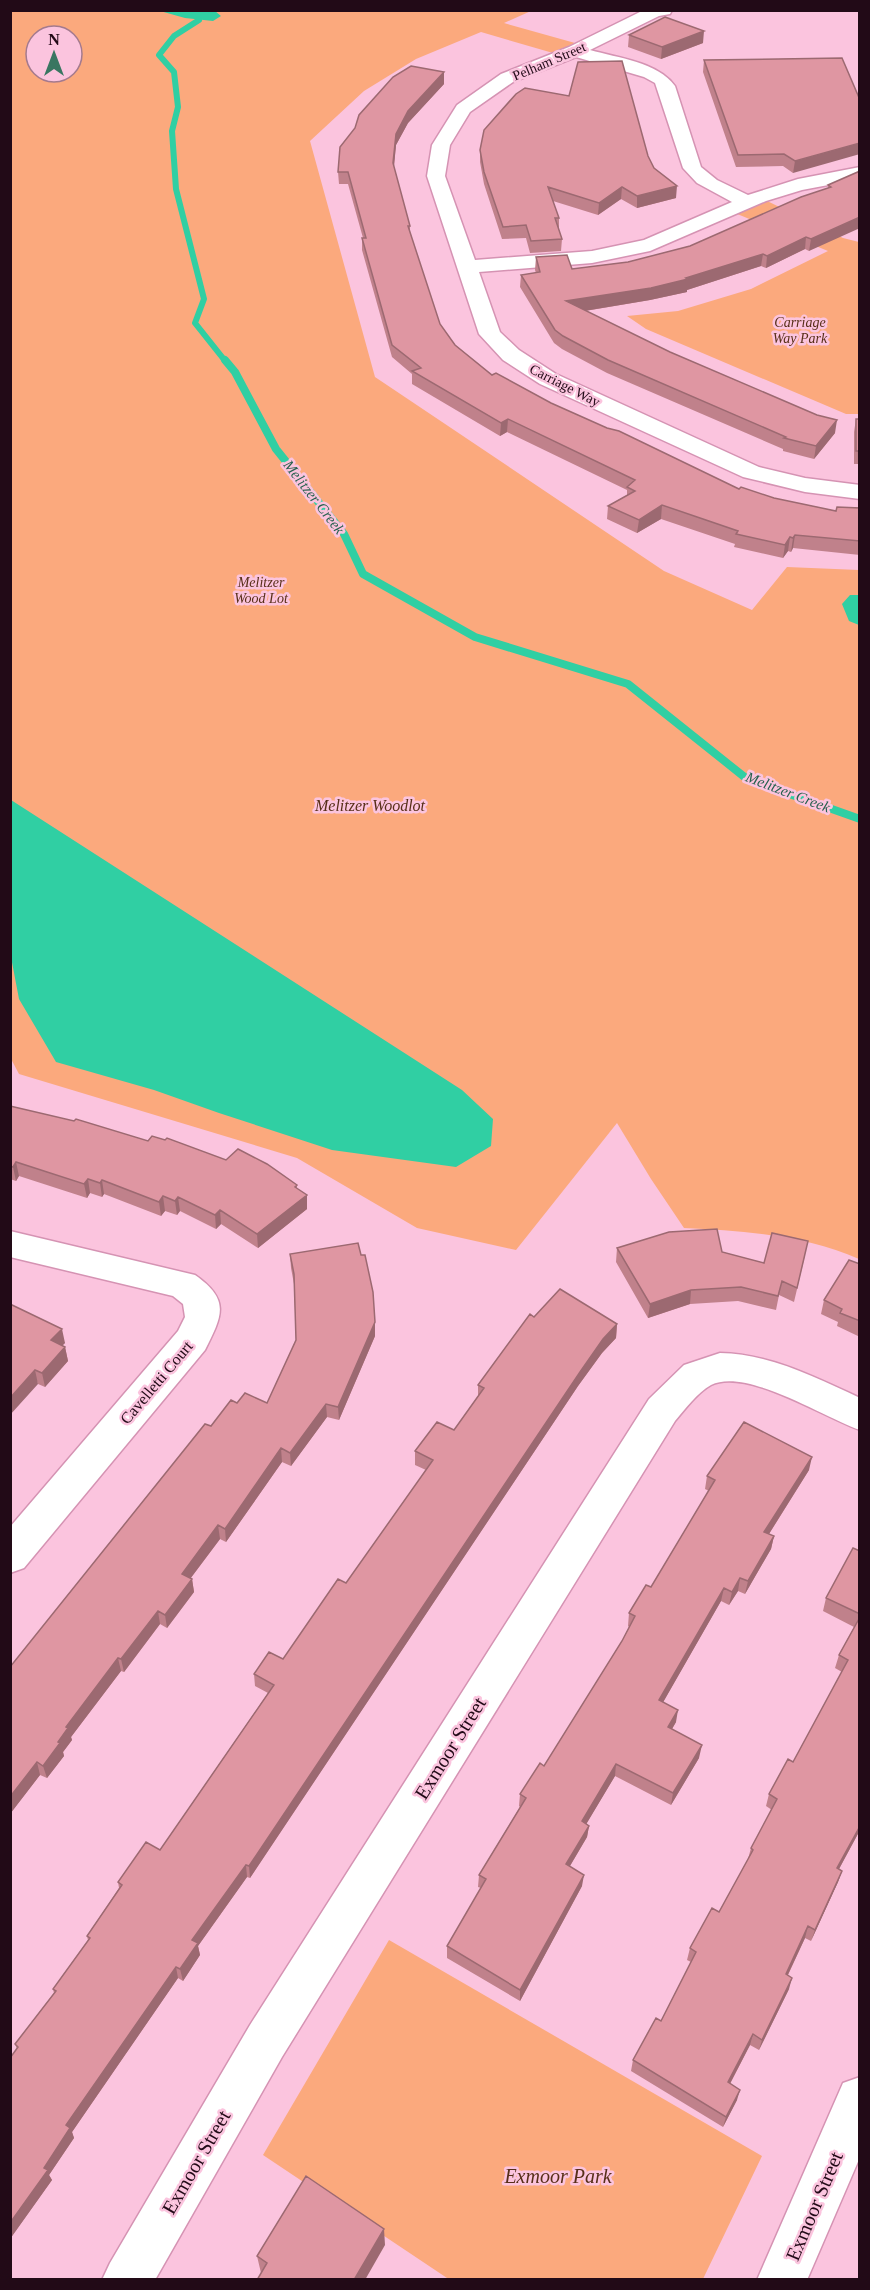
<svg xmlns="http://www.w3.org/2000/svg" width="870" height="2290" viewBox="0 0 870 2290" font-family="'Times New Roman',serif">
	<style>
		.green { fill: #fba97d; fill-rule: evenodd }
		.water { fill: #30cfa3 }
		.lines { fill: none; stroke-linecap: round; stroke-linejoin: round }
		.stream-far1 { stroke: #30cfa3; stroke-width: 6 }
		.stream { stroke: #30cfa3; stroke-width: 8 }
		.minor-casing { stroke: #d593b3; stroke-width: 3 }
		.minor { fill: #fff; fill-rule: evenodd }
		.wall { fill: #c0818b }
		.shaded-wall { fill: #9c6971 }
		.building { fill: #df96a2; stroke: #9c6971; stroke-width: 1.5 }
		.labels { text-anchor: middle; stroke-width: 5; stroke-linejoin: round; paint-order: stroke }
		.far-street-label { font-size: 14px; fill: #220a17; stroke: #fbc4de }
		.far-park-label { font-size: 14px; font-style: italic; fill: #572f18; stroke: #fbc4de }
		.far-water-label { font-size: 15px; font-style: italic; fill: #26614e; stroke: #fbc4de }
		.park-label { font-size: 16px; font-style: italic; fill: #572f18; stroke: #fbc4de }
		.street-label { font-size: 16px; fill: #220a17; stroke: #fbc4de }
		.near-street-label { font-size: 20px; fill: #220a17; stroke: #fbc4de }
		.near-park-label { font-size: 20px; font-style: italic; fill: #572f18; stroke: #fbc4de }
	</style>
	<rect width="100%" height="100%" fill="#fbc4de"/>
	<path class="green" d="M10,11H531L504,23L575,43L553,53L481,32L416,59L364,91L310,141L375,377L664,571L752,610L787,567L859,570V1259C805,1235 743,1231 684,1228L651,1179L617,1123L516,1250L417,1228L297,1158L19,1074L10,1057ZM36,36H72V72H36Z
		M759,197L843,238L859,242V414H846L646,329L627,316L678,311L751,289L828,251L730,211Z
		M389,1940L762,2156L703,2279L450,2280L263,2155Z"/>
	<path class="water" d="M160,11H215L221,16L213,21L185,18Z
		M850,595H859V625L849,621L842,604Z
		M11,800L462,1090L493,1119L491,1146L456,1167L332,1150L219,1113L154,1090L56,1062L19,999L11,957Z"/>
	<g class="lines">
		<path class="stream-far1" d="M199,20L174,36L159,55L174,72L178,107L172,131L176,189L204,299L195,323L226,362"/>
		<path class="stream" d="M225,360L235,372L276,449L344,534L363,574L475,637L628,684L747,779L860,819"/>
		<g class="minor-casing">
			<path id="minor" d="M644,10H672L670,14L659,16L590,50C618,58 658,62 675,86L701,167L717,180L748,195L798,179L860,167V179L802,190L766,201L650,251L592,263L479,272L500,332L519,350L556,374L759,467L805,478L860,485V499L805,492L743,477L540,384L503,360L479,334L427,176L432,145L457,105L501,74L569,47ZM576,57L644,77L655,83L683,168L697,183L732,202L644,240L592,251L475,260L445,176L450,145L470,112L513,82Z
				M10,1231L195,1275C231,1300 222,1316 205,1350L24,1568L10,1573V1527L178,1331L185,1317L183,1304L173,1296L10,1257Z
				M720,1353C770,1354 815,1377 860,1398V1430C825,1418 746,1367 711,1385C697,1393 686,1408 675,1421L282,2057L155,2280H102L110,2263L250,2025L649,1399L684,1365Z
				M860,2077V2157L807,2280H757L843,2083Z"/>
		</g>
		<use href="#minor" class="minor"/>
	</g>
	<path class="wall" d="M629,35L703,43L661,59L628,47Z
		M842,58L793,173L783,166L736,167L703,72L704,60Z
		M444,72V84L408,123L396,145L394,167L410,226V233L440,324L455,345L492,375L551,403L739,489L774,498L836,511L860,508V555L793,548L791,552L788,551L783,558L734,547L735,544L661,519L637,533L607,519L608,506L627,495V490L507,432L500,436L412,384V374L392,357L362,250V238H363L348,184H339L338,172Z
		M480,150L648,156L654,168L676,198L637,208L621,199L598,215L553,201L559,218V230L562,239L561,251L530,253L526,238L502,239L484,184L480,162Z
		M860,171L809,251L805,249L766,268L761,266L687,290V292L650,300L585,311L835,433L814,459L783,451V449L607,373L562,349L554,343L520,287L521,275L536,273L535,270L536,257L572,269L628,262L690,246L828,188V185Z
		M856,419H860V464H854V432Z
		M10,1106L148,1141L165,1140L226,1160L297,1185V1188L307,1209L258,1248L221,1224L216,1229L180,1211L177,1215L165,1211L161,1216L104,1194L102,1197L90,1193L87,1198L19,1176L16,1181L10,1179Z
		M617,1248L722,1252L764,1263L805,1255L794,1302L779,1295L776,1310L738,1301L690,1304L648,1318L616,1262Z
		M290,1254L375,1336L339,1420L327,1417L291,1466L282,1462L226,1542L220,1539L190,1579H192L194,1592L167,1628L160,1624L124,1672L121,1671L71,1737L72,1740L63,1752L64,1756L47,1778L40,1775L10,1814V1667L211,1426L237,1403H267L296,1340L294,1284L291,1268Z
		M860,1264V1337L837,1326L838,1322L821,1314L824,1300Z
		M10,1304L65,1343L62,1345L65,1347L68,1361L45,1387L38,1384Z
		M534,1317L617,1324L616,1338L602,1353L578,1386L250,1878L247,1877L198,1946L200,1955L183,1981L178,1978L72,2132L74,2138L49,2175L52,2180L10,2239L17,2049L15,2044L54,1993L53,1989L88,1940L87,1936L119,1888L118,1882L160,1850L268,1693L255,1686L254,1674L283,1659L346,1583L426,1470L415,1465V1451L454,1430L478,1396V1385Z
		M809,1470L769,1534L774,1536L771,1549L745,1594L738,1591L729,1605L721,1601L663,1702L676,1722L672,1729L699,1758L671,1805L615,1776L586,1824L589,1826L587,1837L570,1866L582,1886L520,2001L447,1958V1946L481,1888L478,1887L479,1875L520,1807L519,1806L520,1794L544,1766L622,1641L629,1627L628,1626L629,1613L651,1587L709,1491L705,1489L707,1476Z
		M860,1551V1830L839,1869L842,1871L838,1882L811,1941L805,1938L788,1975L789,1989L759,2050L750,2045L730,2084L737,2100L723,2127L631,2071L633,2060L661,2021L691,1962L687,1960L690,1948L719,1912L748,1859L751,1848L772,1810L766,1806L769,1794L793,1762L842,1672L835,1668L839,1655L854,1627L823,1611L826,1598Z
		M385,2245L261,2273L257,2256Z"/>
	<path class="shaded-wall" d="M704,31L703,43L661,59L662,47Z
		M444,72V84L408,123L396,145L393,175V163L396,134L408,111Z
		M860,143V154L793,173L795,161Z
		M677,186L676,198L637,208V196Z
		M622,187L621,199L598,215L599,203Z
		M860,217V228L809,251L811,239Z
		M806,237L805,249L766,268L767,256Z
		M763,254L761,266L687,290V292L650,300L566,314V301L686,278Z
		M508,419L507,432L500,436L501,423Z
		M837,420L835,433L814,459L816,446Z
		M662,505L661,519L637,533L639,520Z
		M795,535L793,548L791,552L793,538Z
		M790,537L788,551L783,558L785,545Z
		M16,1162L19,1176L16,1181L13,1167Z
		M88,1179L90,1193L87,1198L84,1184Z
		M102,1180L104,1194L102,1197L100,1183Z
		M307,1195V1209L258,1248L257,1234Z
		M163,1196L165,1211L161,1216L159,1202Z
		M178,1197L180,1211L177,1215L175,1201Z
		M220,1210L221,1224L216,1229L215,1215Z
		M691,1290L690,1304L648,1318L650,1304Z
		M375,1322V1336L339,1420L338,1407Z
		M617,1324L616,1338L602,1353L578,1386L250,1878L249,1866L580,1372L603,1339Z
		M62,1329L65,1343L54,1354L51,1340Z
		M65,1347L68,1361L45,1387L42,1373Z
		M35,1370L38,1384L10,1415V1398Z
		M326,1404L327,1417L291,1466L290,1453Z
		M281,1448L282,1462L226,1542L225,1529Z
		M812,1457L809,1470L762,1545L764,1532Z
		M218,1525L220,1539L184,1587L182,1574Z
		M774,1536L771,1549L745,1594L748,1581Z
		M740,1578L738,1591L729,1605L732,1592Z
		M192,1579L194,1592L167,1628L165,1615Z
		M724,1588L721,1601L657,1713L659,1700Z
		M158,1611L160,1624L124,1672L121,1659Z
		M118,1658L121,1671L71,1737L72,1740L63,1752L64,1756L47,1778L43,1766L66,1727Z
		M678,1710L676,1722L666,1739L668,1727Z
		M702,1745L699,1758L671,1805L673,1793Z
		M37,1762L40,1775L10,1814V1797Z
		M616,1764L615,1776L581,1833L582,1821Z
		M589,1826L587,1837L564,1876L566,1864Z
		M860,1826V1830L833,1880L837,1868Z
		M246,1865L247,1877L198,1946L200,1955L183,1981L180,1969L192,1940Z
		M842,1871L838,1882L811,1941L815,1930Z
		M584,1875L582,1886L520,2001V1990Z
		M808,1926L805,1938L783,1985L786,1974Z
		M176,1967L178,1978L72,2132L74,2138L49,2175L52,2180L10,2239V2223L44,2168L66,2125Z
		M792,1978L789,1989L759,2050L762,2040Z
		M753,2034L750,2045L725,2093L728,2082Z
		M740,2090L737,2100L723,2127L726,2117Z
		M384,2229L385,2245L365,2280H354Z"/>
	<path class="building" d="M665,17L704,31L662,47L629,35Z
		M842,58L860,100V143L795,161L784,154L738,155L704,60Z
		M622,61L648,156L654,168L677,186L637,196L622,187L599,203L548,187L559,218H555L562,239L531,241L526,225L503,227L484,172L480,150L484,130L516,94L525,88L569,96L578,62Z
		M411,66L444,72L408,111L396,134L393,163L410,226H408L440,324L455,345L492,375L496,373L551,403L607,428L619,431L739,489L741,487L774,498L836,511L837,507L860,508V541L795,535L793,538L790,537L785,545L736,534L738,531L662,505L639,520L608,506L635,491L627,487L635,480L508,419L501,423L412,371L421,368L392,345L362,238H366L348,172H338L340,147L355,128L359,115L393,77Z
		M860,171V217L811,239L806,237L767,256L763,254L686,278L688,279L651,288L566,301L670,352L817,415L837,420L816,446L784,438L786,437L608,360L563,336L555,330L521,275L540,272L536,257L567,255L572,269L628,262L690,246L801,197L831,187L828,185Z
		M856,419H860V451H856Z
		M10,1106L74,1121L76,1119L148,1141L152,1136L165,1140L167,1138L226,1160L238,1149L267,1164L297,1185L295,1187L307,1195L257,1234L220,1210L215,1215L178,1197L175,1201L163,1196L159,1202L102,1180L100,1183L88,1179L84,1184L16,1162L13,1167L10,1166Z
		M717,1229L722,1252L764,1263L772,1233L808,1241L797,1288L782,1281L778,1296L741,1287L691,1290L650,1304L617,1248L669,1232Z
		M358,1243L361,1255H365L373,1292L375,1322L338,1407L326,1404L290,1453L281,1448L225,1529L218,1525L182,1574L192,1579L165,1615L158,1611L121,1659L118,1658L66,1727L68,1728L58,1742L60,1743L43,1766L37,1762L10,1797V1667L205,1424L211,1426L231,1400L237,1403L245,1393L267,1403L296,1340L294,1274L290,1254Z
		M849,1260L860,1264V1321L840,1313L842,1309L824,1300Z
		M560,1289L617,1324L603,1339L580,1372L249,1866L246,1865L192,1940L198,1943L180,1969L176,1967L66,2125L70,2128L44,2168L48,2170L10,2223V2058L18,2047L15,2044L56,1991L53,1989L90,1938L87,1936L122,1885L118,1882L146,1842L160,1850L274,1685L254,1674L269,1652L283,1659L338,1579L346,1583L433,1460L415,1451L437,1422L454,1430L484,1388L478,1385L530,1314L534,1317Z
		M10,1304L62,1329L51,1340L65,1347L42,1373L35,1370L10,1398Z
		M744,1422L812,1457L764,1532L774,1536L748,1581L740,1578L732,1592L724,1588L659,1700L678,1710L668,1727L702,1745L673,1793L616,1764L582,1821L589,1826L566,1864L584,1875L520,1990L447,1946L486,1879L479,1875L526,1798L520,1794L540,1763L544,1766L622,1641L635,1616L629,1613L646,1585L651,1587L715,1480L707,1476Z
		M853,1548L860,1551V1614L826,1598Z
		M860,1617V1826L837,1868L842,1871L815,1930L808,1926L786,1974L792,1978L762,2040L753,2034L728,2082L740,2090L726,2117L633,2060L656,2018L661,2021L696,1952L690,1948L712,1908L719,1912L753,1850L751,1848L777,1799L769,1794L788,1759L793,1762L848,1660L839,1655Z
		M306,2176L384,2229L354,2280H257L267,2263L257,2256Z"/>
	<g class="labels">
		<g class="far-street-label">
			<text transform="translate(549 61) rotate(-23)" y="5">Pelham Street</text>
			<text transform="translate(565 385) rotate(27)" y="5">Carriage Way</text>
		</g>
		<g class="far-park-label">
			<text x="800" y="327">Carriage<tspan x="800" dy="16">Way Park</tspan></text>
			<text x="261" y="587">Melitzer<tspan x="261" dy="16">Wood Lot</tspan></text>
		</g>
		<g class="far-water-label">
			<text transform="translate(314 497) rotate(52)" y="5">Melitzer Creek</text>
			<text transform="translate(788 792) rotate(21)" y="5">Melitzer Creek</text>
		</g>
		<g class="park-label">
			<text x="370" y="811">Melitzer Woodlot</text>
		</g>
		<g class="street-label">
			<text transform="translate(156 1382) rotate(-50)" y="6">Cavelletti Court</text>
		</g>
		<g class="near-street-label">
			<text transform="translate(450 1748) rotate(-58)" y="7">Exmoor Street</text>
			<text transform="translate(196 2162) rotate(-60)" y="7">Exmoor Street</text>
			<text transform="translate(814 2206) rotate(-67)" y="7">Exmoor Street</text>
		</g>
		<g class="near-park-label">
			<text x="558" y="2183">Exmoor Park</text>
		</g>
	</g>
	<rect width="870" height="2290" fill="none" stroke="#220a17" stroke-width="24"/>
	<g transform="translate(54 54)"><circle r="28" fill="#fbc4de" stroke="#a47a8e" stroke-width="1.5"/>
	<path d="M0-4.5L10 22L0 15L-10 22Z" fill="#397661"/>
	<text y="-9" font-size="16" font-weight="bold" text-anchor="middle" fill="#220a17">N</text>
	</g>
</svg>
